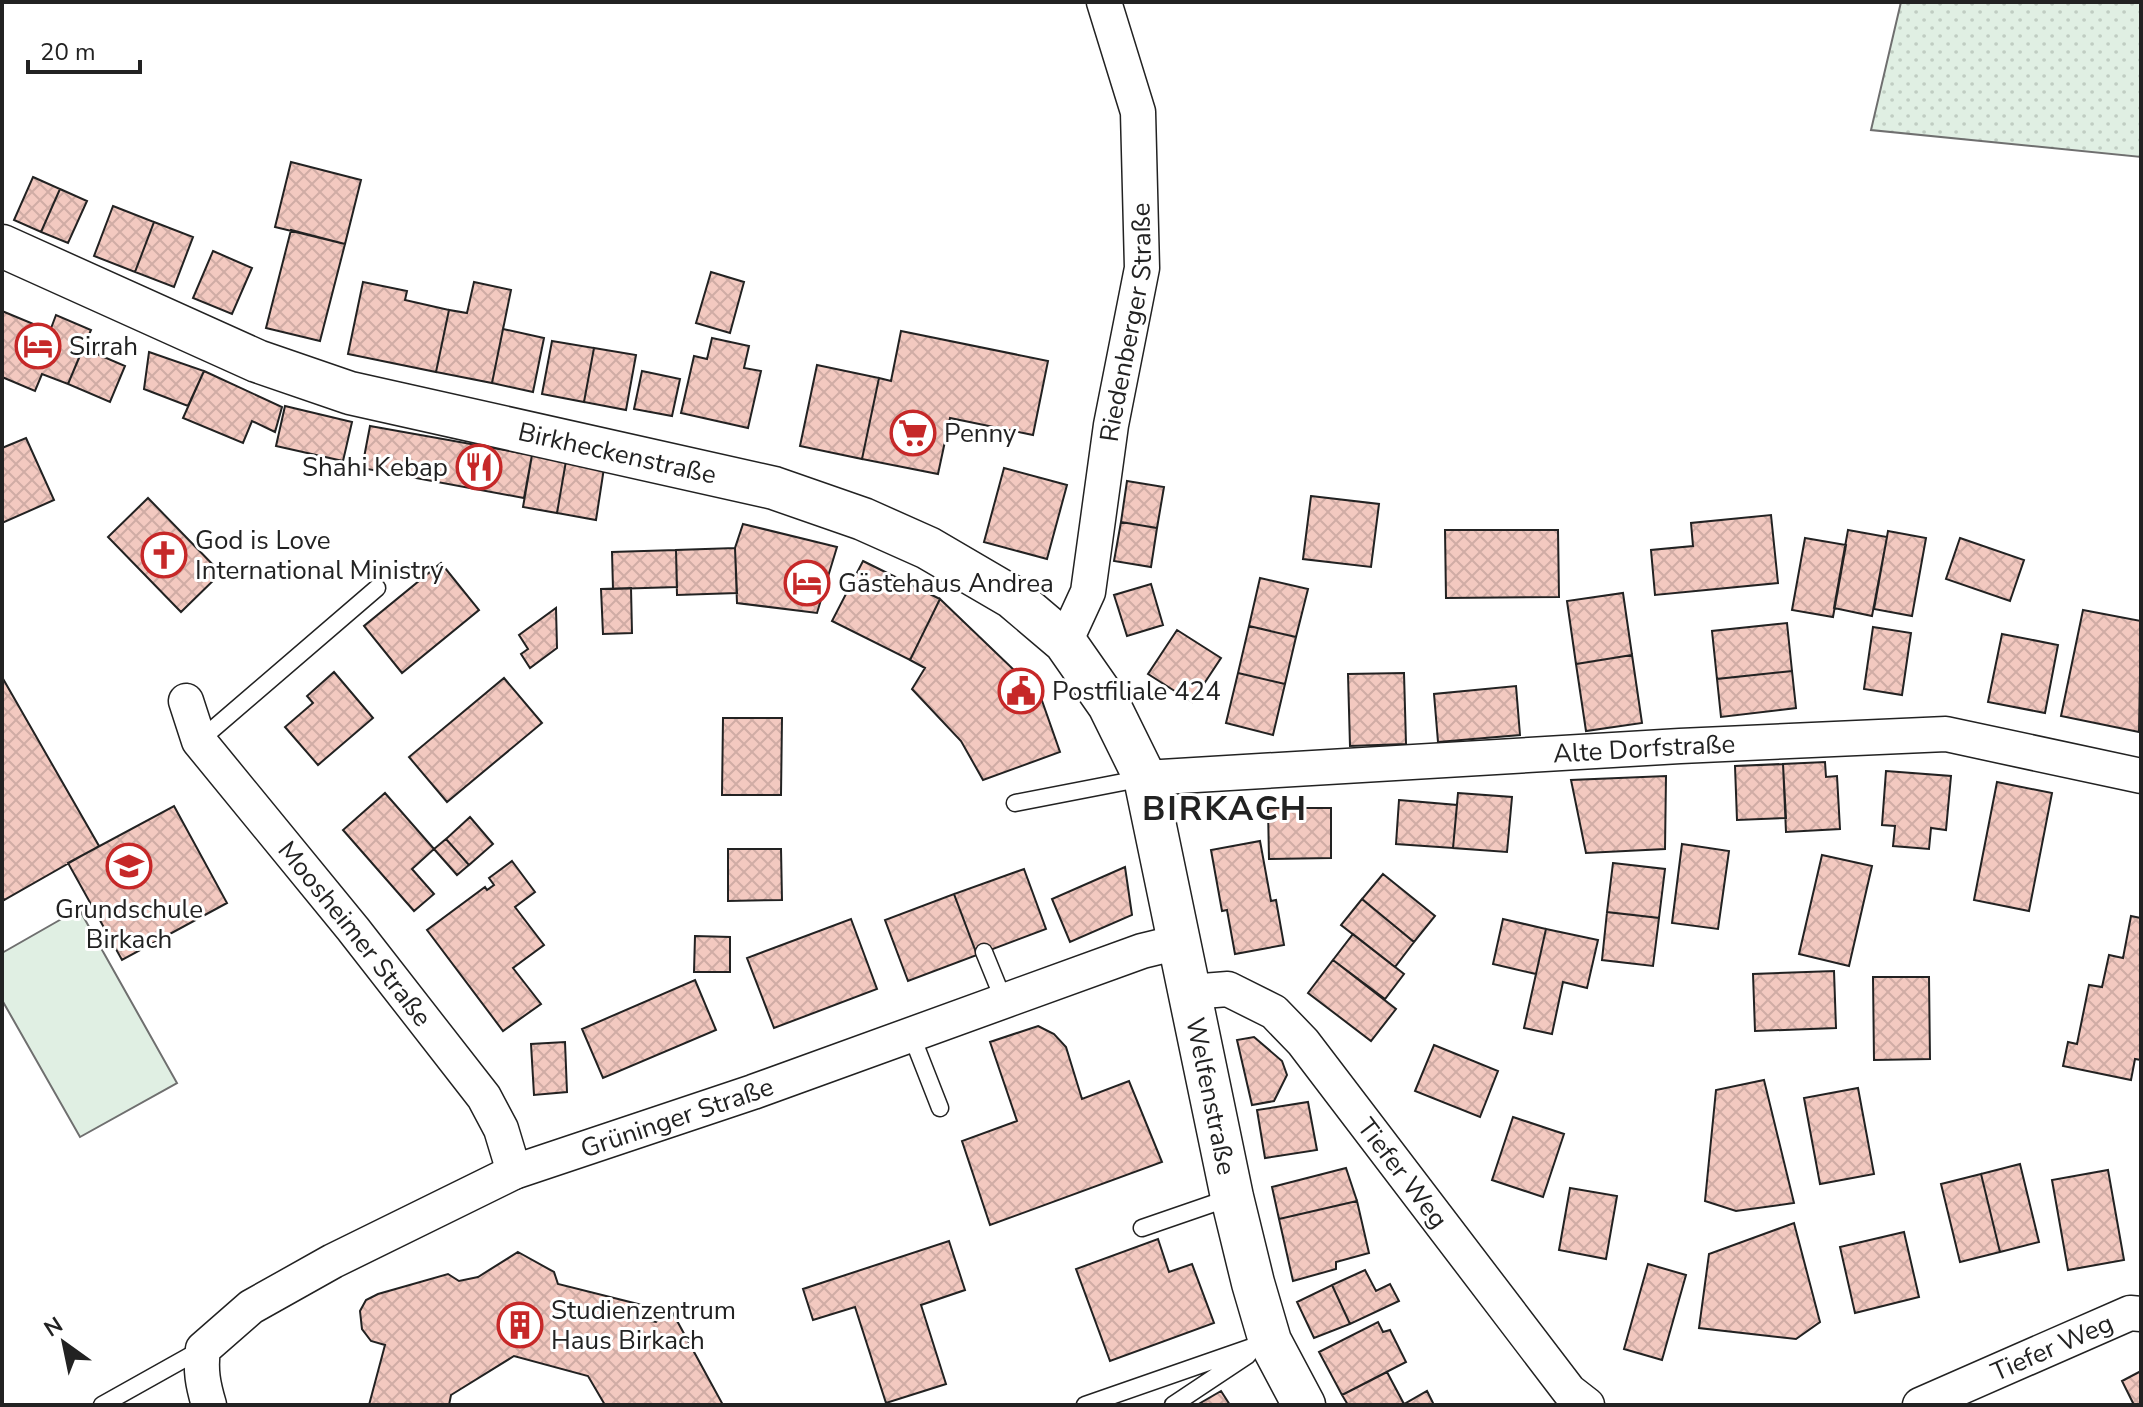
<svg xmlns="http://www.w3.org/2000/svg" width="2143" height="1407" viewBox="0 0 2143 1407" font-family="'Nunito Sans',sans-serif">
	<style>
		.grass { fill: url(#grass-dots); stroke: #6f6f6f; stroke-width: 2 }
		.pitch { fill: #e0efe3; stroke: #6f6f6f; stroke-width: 2 }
		.building { fill: url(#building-cross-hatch); stroke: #222; stroke-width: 2 }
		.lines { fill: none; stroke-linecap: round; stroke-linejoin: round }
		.service-casing { stroke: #222; stroke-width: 19 }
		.minor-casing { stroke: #222; stroke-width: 37 }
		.tertiary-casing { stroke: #222; stroke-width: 45 }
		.service { stroke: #fff; stroke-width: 16 }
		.minor { stroke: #fff; stroke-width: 34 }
		.tertiary { stroke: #fff; stroke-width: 42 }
		.labels { text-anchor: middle; stroke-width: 6; stroke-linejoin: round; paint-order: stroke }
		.street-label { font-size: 26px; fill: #222; stroke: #fff }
		.poi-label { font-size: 26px; fill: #222; stroke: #fff; text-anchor: start }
		.district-label { font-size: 34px; font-weight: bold; letter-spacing: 2px; fill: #222; stroke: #fff }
	</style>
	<defs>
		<pattern id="grass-dots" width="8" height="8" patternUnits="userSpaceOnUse" patternTransform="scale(2)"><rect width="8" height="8" fill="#e0efe3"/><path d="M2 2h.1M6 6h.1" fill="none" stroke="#c0cdc2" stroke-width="1.8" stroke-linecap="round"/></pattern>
		<pattern id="building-cross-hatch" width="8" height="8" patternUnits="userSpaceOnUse" patternTransform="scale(2)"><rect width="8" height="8" fill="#f3c9c0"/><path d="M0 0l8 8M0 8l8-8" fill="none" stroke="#d0aca5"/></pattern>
	</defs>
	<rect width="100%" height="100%" fill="#fff"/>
	<path class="grass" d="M1901,2H2141V157L1871,130Z"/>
	<path class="pitch" d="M79,909L177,1083L80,1137L2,1000V953Z"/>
	<path class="building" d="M291,162L361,180L345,244L275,227Z
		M33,177L60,189L41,232L14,220Z
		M60,189L87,201L68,243L41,232Z
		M113,206L154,222L135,272L94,256Z
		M154,222L193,237L174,287L135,272Z
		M291,230L345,244L320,341L266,328Z
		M213,251L252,268L232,314L193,298Z
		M711,272L744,282L730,333L696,323Z
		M363,282L407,291L405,300L449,310L436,372L348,354Z
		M474,282L511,290L492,383L436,372L449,310L467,313Z
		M2,311L50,331L56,315L91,330L68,384L42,374L35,391L2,377Z
		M503,329L544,338L533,392L492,383Z
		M901,331L1048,361L1033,435L950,418L938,474L862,459L879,378L891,381Z
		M712,338L749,346L744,368L761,371L748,428L681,413L694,356L707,359Z
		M552,341L594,348L584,402L542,394Z
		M83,348L125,366L110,402L68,384Z
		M594,348L636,355L626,410L584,402Z
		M149,352L204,371L188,406L144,389Z
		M817,365L879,378L862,459L800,446Z
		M204,371L282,407L275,432L252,421L243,443L183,418Z
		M642,371L680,379L672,416L634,409Z
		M285,406L352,422L343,461L276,446Z
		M370,426L532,455L524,498L362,468Z
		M26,438L54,500L2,523V448Z
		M532,455L566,461L557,513L523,507Z
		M566,461L604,468L596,520L557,513Z
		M1004,468L1067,485L1047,559L984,542Z
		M1127,481L1164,487L1157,528L1121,522Z
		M1311,496L1379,504L1371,567L1303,559Z
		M148,498L221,573L181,612L108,537Z
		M1771,515L1778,583L1655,595L1651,550L1693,546L1691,523Z
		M1121,522L1157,528L1151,567L1114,561Z
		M743,524L837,547L817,613L737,603L735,548Z
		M1445,530H1558L1559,597L1446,598Z
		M1848,530L1887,537L1872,616L1834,608Z
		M1888,531L1926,538L1912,616L1874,609Z
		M1805,538L1846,545L1833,617L1792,610Z
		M1960,538L2024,560L2010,601L1946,579Z
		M735,548L737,593L677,595L676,550Z
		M676,550L677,587L613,589L612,552Z
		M863,561L940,599L910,660L832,621Z
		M441,563L479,610L402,673L364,626Z
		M1260,578L1308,589L1296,637L1249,626Z
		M1151,584L1163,625L1127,636L1114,595Z
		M631,588L632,633L603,634L601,589Z
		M1623,593L1632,655L1576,664L1567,601Z
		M940,599L1040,695L1060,752L983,780L961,741L912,689L925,668L910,660Z
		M556,608L557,648L530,668L521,654L528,649L519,635Z
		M2083,610L2141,621L2139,732L2061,716Z
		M1787,623L1792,671L1717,679L1712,631Z
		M1249,626L1296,637L1285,684L1238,673Z
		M1873,627L1911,633L1902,695L1864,689Z
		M1177,630L1221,658L1192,702L1148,674Z
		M2002,634L2058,645L2045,713L1988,702Z
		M1632,655L1642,723L1586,731L1576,664Z
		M1792,671L1796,708L1721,717L1717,679Z
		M334,672L373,718L318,765L285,727L313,703L307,696Z
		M1238,673L1285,684L1273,735L1226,723Z
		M1404,673L1406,744L1350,746L1348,674Z
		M2,677L99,846L4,900L2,896Z
		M504,678L542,723L447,802L409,757Z
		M1516,686L1520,735L1438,742L1434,694Z
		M723,718H782L781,795H722Z
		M1825,762L1826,777L1837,776L1840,829L1786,832L1783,764Z
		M1783,764L1786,818L1737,820L1735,766Z
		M1886,771L1951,776L1946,830L1931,828L1929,849L1893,846L1895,826L1882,825Z
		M1666,776L1665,849L1586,853L1571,780Z
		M1997,782L2052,793L2029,911L1974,900Z
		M385,793L434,849L412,869L434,894L414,911L343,830Z
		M1458,793L1512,797L1507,852L1453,848Z
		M1399,800L1457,805L1453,848L1396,844Z
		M174,806L227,903L122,960L68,863Z
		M1268,808H1331V858L1269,859Z
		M470,817L493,844L469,865L446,839Z
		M446,839L469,865L457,875L434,849Z
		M1260,841L1271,901L1276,900L1284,945L1235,954L1227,910L1222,911L1211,850Z
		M1682,844L1729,851L1718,929L1672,923Z
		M728,849H781L782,900L728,901Z
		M1822,855L1872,866L1849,966L1799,954Z
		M512,861L535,892L515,907L544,945L513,968L541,1004L503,1031L427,930L485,887L487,890L494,885L489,878Z
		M1613,863L1665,869L1659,918L1607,912Z
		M1125,867L1132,915L1070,942L1052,899Z
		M1024,869L1046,929L977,955L954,894Z
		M1383,874L1435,916L1414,942L1362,899Z
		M954,894L977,955L908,981L885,920Z
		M1362,899L1414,942L1395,967L1341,925Z
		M1607,912L1659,918L1653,966L1602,960Z
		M2131,916L2141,918V1060L2135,1059L2131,1080L2063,1066L2068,1042L2077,1044L2089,985L2102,987L2109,955L2123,958Z
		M851,919L877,989L774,1028L747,958Z
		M1503,919L1546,929L1536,974L1493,964Z
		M1546,929L1598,940L1587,988L1563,982L1552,1034L1524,1028Z
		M1353,934L1404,974L1385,999L1333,960Z
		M695,936L730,937V972H694Z
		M1333,960L1396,1009L1371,1041L1308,993Z
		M1834,971L1836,1028L1755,1031L1753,974Z
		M1873,977H1929L1930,1059L1874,1060Z
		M695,980L716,1030L603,1078L582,1029Z
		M1038,1026L1054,1034L1066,1047L1082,1099L1129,1081L1162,1162L990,1225L962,1141L1017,1121L990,1042Z
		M1254,1037L1282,1061L1287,1075L1274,1101L1252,1105L1237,1040Z
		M565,1042L567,1092L534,1095L531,1044Z
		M1434,1045L1498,1071L1480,1117L1415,1091Z
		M1764,1080L1794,1203L1736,1211L1705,1201L1716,1090Z
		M1858,1088L1874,1174L1820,1184L1804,1098Z
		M1308,1102L1317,1150L1265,1158L1257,1110Z
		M1513,1117L1564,1134L1543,1197L1492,1180Z
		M2020,1164L2039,1242L2000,1252L1981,1174Z
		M1346,1168L1357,1201L1279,1219L1272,1187Z
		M2108,1170L2124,1260L2068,1270L2052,1180Z
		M1981,1174L2000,1252L1960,1262L1941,1184Z
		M1570,1188L1617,1196L1606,1259L1559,1250Z
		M1357,1201L1369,1253L1336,1262V1269L1293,1281L1279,1219Z
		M1794,1223L1820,1322L1796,1339L1699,1328L1709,1254Z
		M1904,1232L1919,1297L1855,1313L1840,1247Z
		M1158,1239L1169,1272L1192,1264L1214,1323L1110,1361L1076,1269Z
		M949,1241L965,1290L921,1305L946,1384L886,1403L855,1307L813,1320L803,1289Z
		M518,1252L554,1272L558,1284L650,1307L644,1320L656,1322L670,1308L723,1405H605L588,1376L514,1356L451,1395L449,1405H369L385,1345L371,1341L362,1329L360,1311L366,1300L378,1294L448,1274L459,1281L478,1277Z
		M1648,1264L1686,1275L1662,1360L1624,1349Z
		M1365,1270L1376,1291L1390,1284L1399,1301L1350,1324L1332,1285Z
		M1332,1285L1350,1324L1314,1338L1297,1302Z
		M1378,1322L1383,1332L1390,1330L1406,1362L1342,1395L1319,1352Z
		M2141,1371V1405H2134L2122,1381Z
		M1387,1372L1404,1404L1427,1391L1434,1405H1348L1342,1395Z
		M1221,1391L1230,1405H1197Z"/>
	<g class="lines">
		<g class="service-casing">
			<path id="service" d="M199,741L377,588
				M1015,803L1144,778
				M984,952L1004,1001
				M911,1034L940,1108
				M1142,1228L1232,1197
				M102,1405L202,1349
				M1085,1405L1269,1341
				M1173,1405L1248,1355"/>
		</g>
		<g class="minor-casing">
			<g id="minor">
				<path id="s1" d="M1065,642L1088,592L1111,425L1142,268L1138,112L1104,2"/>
				<path id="s2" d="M186,701L199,741L353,929L484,1097L501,1129L514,1172"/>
				<path id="s3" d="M1145,778L1680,746L1946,734L2141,776"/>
				<path id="s4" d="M1190,992L1228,989L1274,1012L1303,1042L1569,1391L1587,1405"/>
				<path id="s5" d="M209,1405C203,1385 200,1370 203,1349L251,1307L333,1261L514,1172L753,1092L1142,951L1179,942"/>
				<path id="s6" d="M1920,1405L2130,1313L2141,1314"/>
			</g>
		</g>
		<g class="tertiary-casing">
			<g id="tertiary">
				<path id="s7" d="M2,246L257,361L350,393L774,488L863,519L928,548L1012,597L1065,642L1109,705L1145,778L1232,1197L1253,1283L1270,1341L1304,1405"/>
			</g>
		</g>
		<use href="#service" class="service"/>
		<use href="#minor" class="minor"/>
		<use href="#tertiary" class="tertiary"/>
	</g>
	<defs>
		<g id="hotel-ring" transform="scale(2.3)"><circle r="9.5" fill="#fff" stroke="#c62828" stroke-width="1.5"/><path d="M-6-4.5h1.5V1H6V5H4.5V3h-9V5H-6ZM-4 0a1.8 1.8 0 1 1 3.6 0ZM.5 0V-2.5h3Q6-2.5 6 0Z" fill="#c62828"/></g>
		<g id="supermarket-ring" transform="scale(2.3)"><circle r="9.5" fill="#fff" stroke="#c62828" stroke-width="1.5"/><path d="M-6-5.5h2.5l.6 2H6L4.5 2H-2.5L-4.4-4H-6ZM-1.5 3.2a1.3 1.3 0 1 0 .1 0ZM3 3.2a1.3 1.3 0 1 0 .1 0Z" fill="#c62828"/></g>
		<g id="restaurant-ring" transform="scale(2.3)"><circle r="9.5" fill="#fff" stroke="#c62828" stroke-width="1.5"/><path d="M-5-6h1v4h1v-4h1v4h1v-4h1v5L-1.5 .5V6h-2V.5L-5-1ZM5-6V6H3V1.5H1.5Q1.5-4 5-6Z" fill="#c62828"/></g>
		<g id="church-ring" transform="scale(2.3)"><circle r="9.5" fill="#fff" stroke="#c62828" stroke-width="1.5"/><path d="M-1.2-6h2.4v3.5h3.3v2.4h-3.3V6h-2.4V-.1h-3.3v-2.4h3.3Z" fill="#c62828"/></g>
		<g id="civic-ring" transform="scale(2.3)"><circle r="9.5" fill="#fff" stroke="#c62828" stroke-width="1.5"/><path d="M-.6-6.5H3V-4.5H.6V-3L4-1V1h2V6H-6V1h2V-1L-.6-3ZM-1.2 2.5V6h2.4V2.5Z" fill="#c62828"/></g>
		<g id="school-ring" transform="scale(2.3)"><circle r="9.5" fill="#fff" stroke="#c62828" stroke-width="1.5"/><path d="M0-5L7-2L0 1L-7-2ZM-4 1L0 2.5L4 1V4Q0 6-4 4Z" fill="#c62828"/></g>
		<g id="building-ring" transform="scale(2.3)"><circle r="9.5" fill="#fff" stroke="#c62828" stroke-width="1.5"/><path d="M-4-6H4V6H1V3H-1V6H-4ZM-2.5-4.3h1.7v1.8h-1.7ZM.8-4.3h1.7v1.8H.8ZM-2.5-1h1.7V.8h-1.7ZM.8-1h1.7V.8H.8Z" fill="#c62828"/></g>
	</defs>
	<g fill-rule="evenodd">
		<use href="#hotel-ring" x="38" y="346"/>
		<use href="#supermarket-ring" x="913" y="433"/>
		<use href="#restaurant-ring" x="479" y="467"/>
		<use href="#church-ring" x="164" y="555"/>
		<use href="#hotel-ring" x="807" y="583"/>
		<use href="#civic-ring" x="1021" y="691"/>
		<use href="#school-ring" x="129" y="866"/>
		<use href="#building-ring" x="520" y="1325"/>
	</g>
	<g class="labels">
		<g class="street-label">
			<text dy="9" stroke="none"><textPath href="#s1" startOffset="328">Riedenberger Straße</textPath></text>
			<text dy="9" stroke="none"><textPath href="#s7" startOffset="652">Birkheckenstraße</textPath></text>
			<text dy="9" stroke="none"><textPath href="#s3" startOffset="500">Alte Dorfstraße</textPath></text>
			<text dy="9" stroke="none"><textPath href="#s2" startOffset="290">Moosheimer Straße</textPath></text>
			<text dy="9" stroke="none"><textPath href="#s7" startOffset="1628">Welfenstraße</textPath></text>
			<text dy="9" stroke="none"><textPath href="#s5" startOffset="588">Grüninger Straße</textPath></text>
			<text dy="9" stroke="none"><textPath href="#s4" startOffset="296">Tiefer Weg</textPath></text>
			<text dy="9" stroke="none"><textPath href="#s6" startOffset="144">Tiefer Weg</textPath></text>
		</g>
		<g class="poi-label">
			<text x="69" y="355">Sirrah</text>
			<text x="944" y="442">Penny</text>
			<text x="448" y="476" text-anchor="end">Shahi Kebap</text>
			<text x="195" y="549">God is Love<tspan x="195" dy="30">International Ministry</tspan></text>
			<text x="838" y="592">Gästehaus Andrea</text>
			<text x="1052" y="700">Postfiliale 424</text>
			<text x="129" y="918" text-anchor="middle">Grundschule<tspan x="129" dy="30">Birkach</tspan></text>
			<text x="551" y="1319">Studienzentrum<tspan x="551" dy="30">Haus Birkach</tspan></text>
		</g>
		<g class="district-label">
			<text x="1225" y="820">BIRKACH</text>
		</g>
	</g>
	<rect width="2143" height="1407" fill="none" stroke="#222222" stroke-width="8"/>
	<g transform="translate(64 1343) rotate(327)" stroke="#ffffff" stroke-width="6" paint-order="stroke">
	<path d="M0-6L14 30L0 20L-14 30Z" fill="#222222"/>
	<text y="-12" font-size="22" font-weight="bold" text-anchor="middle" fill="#222222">N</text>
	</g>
	<path d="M28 60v12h112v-12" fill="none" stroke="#222222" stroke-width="4"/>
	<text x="40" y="60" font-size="24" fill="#222222" stroke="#ffffff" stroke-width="6" paint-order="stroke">20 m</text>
</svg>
